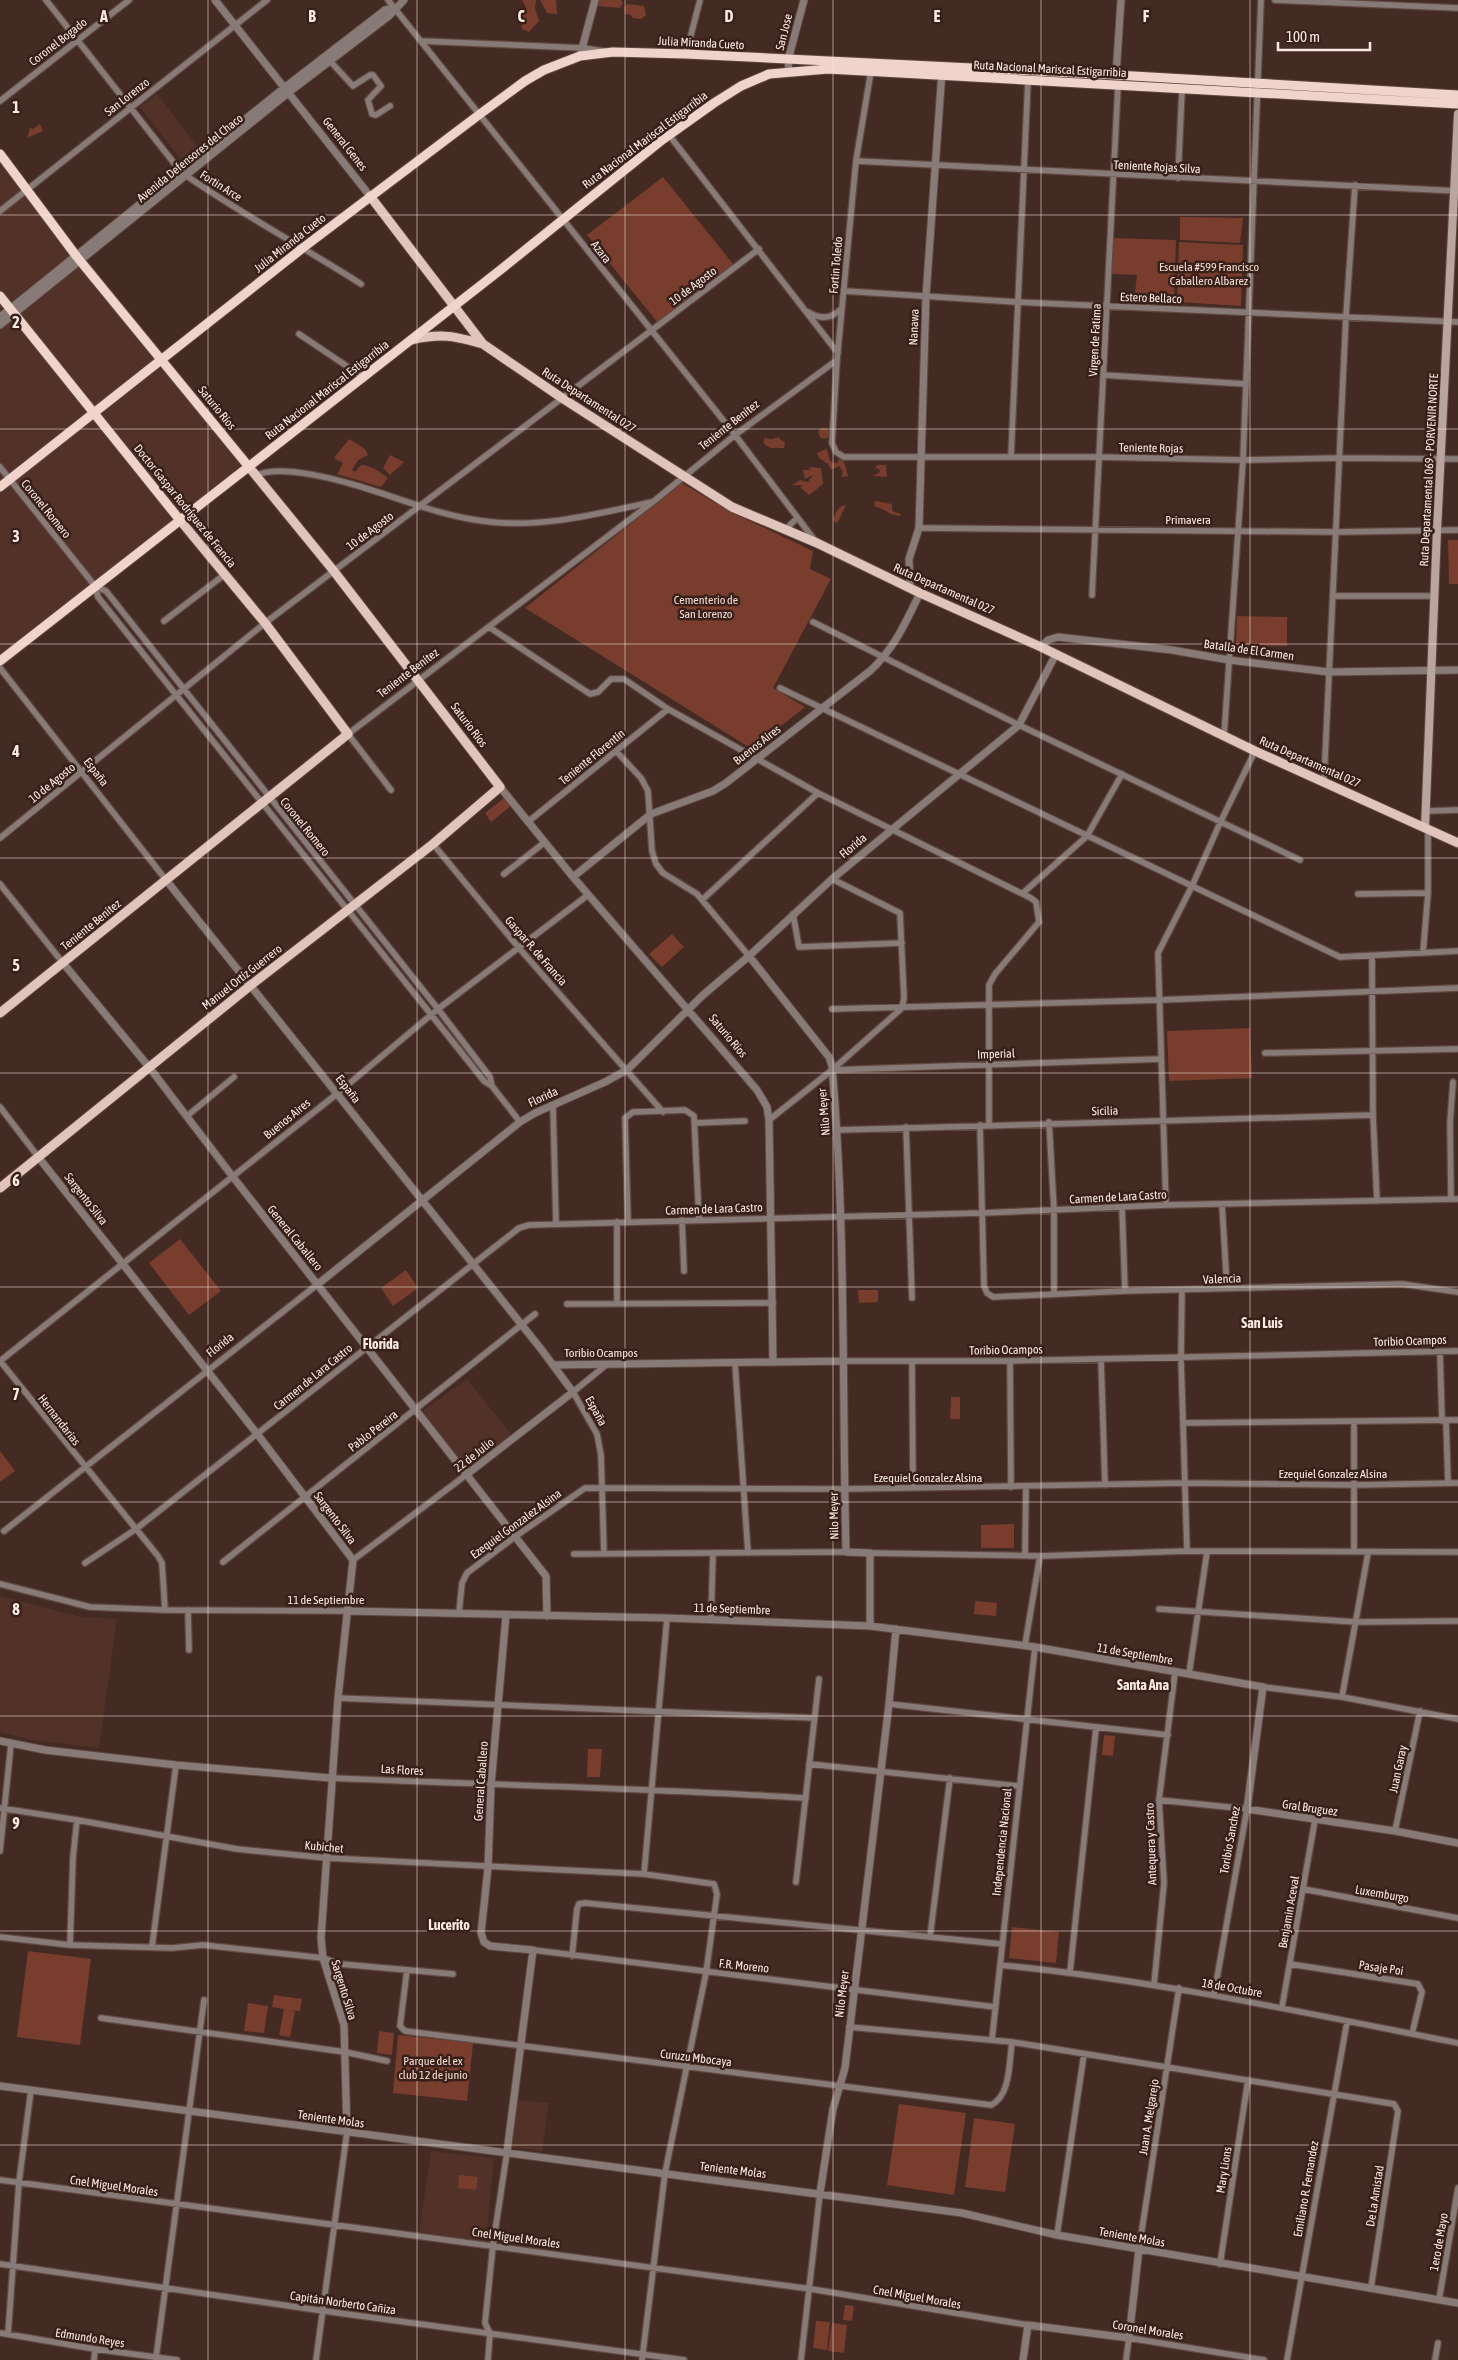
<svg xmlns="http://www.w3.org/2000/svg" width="1458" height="2360" viewBox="0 0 1458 2360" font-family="'Asap Condensed',sans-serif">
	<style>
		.built { fill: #523129 }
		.green { fill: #783d2d }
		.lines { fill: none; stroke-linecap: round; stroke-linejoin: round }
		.minor-casing { stroke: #604942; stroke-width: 8 }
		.tertiary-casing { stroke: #604942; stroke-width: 9 }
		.secondary-casing { stroke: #604942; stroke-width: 10 }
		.primary-casing { stroke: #604942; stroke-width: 11 }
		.trunk-casing { stroke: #604942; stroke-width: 11 }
		.minor { stroke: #887b77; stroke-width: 5.5 }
		.tertiary { stroke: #887b77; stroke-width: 7 }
		.secondary { stroke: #baa49e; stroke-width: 8 }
		.primary { stroke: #e1c5bd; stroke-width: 9 }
		.trunk { stroke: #f0d4cc; stroke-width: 9 }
		.grid { fill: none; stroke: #fae9e4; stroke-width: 1; stroke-opacity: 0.55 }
		.labels { text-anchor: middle; stroke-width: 5; stroke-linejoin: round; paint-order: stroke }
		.street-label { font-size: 12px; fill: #fae9e4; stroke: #382019 }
		.park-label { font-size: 12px; fill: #f5dbd4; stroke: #382019 }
		.neighbourhood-label { font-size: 14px; font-weight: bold; fill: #fae9e4; stroke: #382019 }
		.grid-label { font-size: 16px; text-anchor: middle; font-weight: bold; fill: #fae9e4; stroke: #382019; stroke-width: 5; stroke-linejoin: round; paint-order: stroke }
	</style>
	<rect width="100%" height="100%" fill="#432a23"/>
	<path class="built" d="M157,94L203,153L186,166L140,107Z
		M0,152L253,466L0,669Z
		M467,1379L512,1435L468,1469L422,1411Z
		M0,1596L81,1617L117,1619L99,1748L31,1740L0,1732Z
		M518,2100L549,2103L542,2151L511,2147Z
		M431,2151L494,2158L486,2241L419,2232Z"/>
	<path class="green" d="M522,0H536L535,8L539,21L529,32L522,29L520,12L526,7Z
		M540,0H556L557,14L547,13Z
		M599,0H621L623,3L620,8L598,6Z
		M627,4L644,6L646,15L641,19L633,18L631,15L625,14L624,8Z
		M40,124L43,131L27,138L30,128L33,129Z
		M663,177L734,265L658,323L587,235Z
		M1180,217L1243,218L1240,243L1180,240Z
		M1113,238L1176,240L1174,302L1134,301L1137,275L1112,274Z
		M1179,242L1243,245L1241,306L1177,302Z
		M818.5 433a5.5 5.5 0 1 1 11 0a5.5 5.5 0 1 1-11 0Z
		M778,437L785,443L784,448H770L764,444V438L772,439Z
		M349,439L365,449L368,455L358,460L352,470L355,472L361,465C371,465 380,472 388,478L381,487L337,474L343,463L334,458Z
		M826,449C831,456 826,462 837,463L840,458L843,459L848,476L841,477L843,472L839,466L831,470L828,464L819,458L817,453Z
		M390,455L404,462L390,475L383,468Z
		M877,465H886L887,477L873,476L880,472L879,469L875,468Z
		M811,467L821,468L823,484L809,495L800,487L803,485H792L800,480L808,482L813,475L805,479L803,470H809Z
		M682,483L729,511L813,551L810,569L831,579L773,688L805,707L752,749L525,608Z
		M875,501L892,504V511L901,514L900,516C888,515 884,508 874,506Z
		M846,505L838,522L835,523L833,519C836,513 838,505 846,505Z
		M1448,540H1458V584H1449Z
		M1237,616L1287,617V646L1236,645Z
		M504,798L511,806L491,822L485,813Z
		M672,934L684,947L662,967L649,954Z
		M1250,1028L1252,1078L1169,1081L1167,1031Z
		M180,1239L221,1291L189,1315L149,1263Z
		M406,1270L418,1288L393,1306L381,1288Z
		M858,1290H878V1302L859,1303Z
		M951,1397H960V1419H950Z
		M0,1451L15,1471L0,1482Z
		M1014,1524V1548H981V1525Z
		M975,1601L997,1603L996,1616L974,1614Z
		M1104,1735L1115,1736L1113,1756L1102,1755Z
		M588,1749H602L600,1777H587Z
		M1012,1927L1059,1932L1056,1963L1009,1958Z
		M28,1951L91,1959L80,2045L17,2037Z
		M274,1995L302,1999L300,2011L290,2010L295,2011L290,2037L279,2035L284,2009L272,2007Z
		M248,2003L268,2006L264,2033L244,2031Z
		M379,2031L394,2033L392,2055L377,2053Z
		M398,2035L473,2043L467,2101L393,2093Z
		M899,2104L966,2113L954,2195L887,2185Z
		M974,2118L1015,2124L1005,2192L965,2187Z
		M459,2175L478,2177L476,2190L458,2188Z
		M845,2305L854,2306L852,2321L843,2320Z
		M816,2321L830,2322L827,2350L813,2348Z
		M832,2323L847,2325L844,2353L828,2351Z"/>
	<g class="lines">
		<g class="minor-casing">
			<path id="minor" d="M46,0L181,172C239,213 302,246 361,284
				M388,0L735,435L816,542
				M1275,0L1458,8
				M421,41L583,48L603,51
				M686,54L700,0
				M330,61L353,86L370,75H373L381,86L368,100L372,114L376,115L390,106
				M871,71L856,161L837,360L832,443L836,452L844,457H1098L1243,460L1340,458L1458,459
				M0,101L129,0
				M669,135L838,353
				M856,161L1458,191
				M1178,178L1182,90
				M0,211L267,0
				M844,291L1016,302L1458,322
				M808,312C821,320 832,319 842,308
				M299,334L363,377
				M1103,375L1246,384
				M1011,456L1028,80
				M0,467L95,586L98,597L484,1081L492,1086L520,1122
				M255,476C277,464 331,478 355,485C397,497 440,516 483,521C540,529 596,514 652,502
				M919,528L1336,532L1458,530
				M785,530L797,518
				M95,586L106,591L438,1009L490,1077L492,1086
				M1092,595L1118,86
				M1333,596H1434
				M164,621L224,575
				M813,622L1019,725L1300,860
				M489,627L590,694L598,692L611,679H624L668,709L818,793L1031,898L1036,902L1039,922L995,974L989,985V1124
				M0,668L166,880
				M780,688L1340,957L1458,951
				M1224,736L1243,460L1261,0
				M616,751L641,778L648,791L652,851L656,864L663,873L697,894L749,956
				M1324,780L1346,316L1355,185
				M391,790L348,734L654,501L735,435L837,360
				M1426,811L1458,810
				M529,821L668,709
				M0,838L265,623L759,249
				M433,844L519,948L663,1112
				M504,874L545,842
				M0,884L63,963
				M1023,893L1087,836L1122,774
				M1358,894L1428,893
				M702,900L818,793
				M793,914L799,947L902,943
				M1423,953L1428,893V830
				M1372,956L1373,1115L1377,1201
				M832,1009L1159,1000L1458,988
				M1265,1053L1458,1049
				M832,1070L1161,1059
				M553,1105L556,1224
				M0,1107L39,1158
				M187,1116L234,1077
				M769,1120L832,1070L902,1008L904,998L900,913L832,879
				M1049,1122L1054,1210V1294
				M695,1123L745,1121
				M980,1125L984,1286L987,1293L993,1297L1125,1291L1402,1284L1458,1292
				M906,1127L912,1298
				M838,1130L1373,1115
				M1451,1199L1450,1123L1453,1082
				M1222,1204L1227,1288
				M1166,1205L1158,953L1192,886L1220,823L1255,751
				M1122,1207L1125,1291
				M682,1220L684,1271
				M617,1222V1302
				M628,1222L625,1118L633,1112L685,1110L694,1116L699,1219
				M1182,1290L1181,1358L1187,1551
				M567,1304L773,1303
				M1440,1352L1442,1421
				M1101,1359L1105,1485
				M0,1361L338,1093L438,1009L588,895
				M0,1361L158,1556L162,1563L165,1610
				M844,1361H1010L1458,1351
				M1010,1361L1011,1487
				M912,1362L913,1487
				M735,1363L748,1553
				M1446,1420L1448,1483
				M1354,1422V1552
				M1183,1423L1458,1420
				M4,1531L318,1284
				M870,1553L1040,1556L1187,1551L1458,1552
				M574,1554L846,1552
				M604,1554L601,1455L597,1434L573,1392L606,1365
				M1025,1555L1026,1487
				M353,1560L466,1475
				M223,1562L535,1314
				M85,1563L136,1529L519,1228L529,1225L982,1213L1166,1205L1458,1199
				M0,1584L90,1607L165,1610L347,1611
				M1159,1609L1356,1622L1458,1621
				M188,1610L189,1650
				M459,1613L462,1583L467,1573L516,1536L585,1488L844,1489L1185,1483L1355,1485L1458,1483
				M711,1620L713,1553
				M1025,1645L1040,1556
				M1189,1674L1207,1552
				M1263,1687L1342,1697L1458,1719
				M1342,1697L1368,1553
				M338,1698L814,1718
				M889,1704L1168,1735
				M809,1764L1018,1786
				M331,1778C489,1785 648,1788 806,1798
				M1159,1800L1247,1809L1214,1995
				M0,1808L77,1820L237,1849L327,1858L644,1874L714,1884L717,1894L706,1973L665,2173L642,2360
				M1395,1831L1420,1711
				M0,1851L11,1744
				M644,1874L667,1618
				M796,1882L819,1679
				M1303,1889L1458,1918
				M0,1937L70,1945L172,1948L203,1945L323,1958L340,1964L453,1974
				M930,1937L950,1778
				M70,1945L73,1857L77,1820
				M152,1947L176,1765
				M533,1950L995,2007
				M572,1956L577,1909L579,1904L585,1903L1001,1944
				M1290,1964L1418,1984L1422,1992L1412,2034
				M1000,1965C1154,1980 1306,2013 1458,2043
				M407,1970L400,2026L405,2031L991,2105C1011,2096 1009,2061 1012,2042
				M1070,1972L1096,1728
				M1154,1985L1164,1883L1159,1800L1175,1673
				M1282,2007L1315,1820
				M101,2018L345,2052L387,2061
				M849,2027L1012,2042L1394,2104L1398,2111L1371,2288
				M992,2039L1035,1647
				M0,2180L811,2289L1028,2325
				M1057,2235L1084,2054
				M1139,2249L1179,1988
				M0,2264L324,2311L684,2360
				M1220,2264L1248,2080
				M1439,2300L1458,2188
				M0,2333L95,2349L177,2360
				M8,2334L19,2182L31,2090
				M156,2358L204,2000
				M94,2360L95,2349
				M316,2360L347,2132
				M488,2360L490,2333L485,2323L493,2245L507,2152
				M801,2360L820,2193
				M1126,2360L1129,2338L1264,2360
				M1287,2360L1347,2022
				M1435,2360L1438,2343"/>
		</g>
		<g class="tertiary-casing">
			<path id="tertiary" d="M215,0L370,196
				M580,56L595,0
				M789,71L788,60L804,0
				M1116,75L1121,0
				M0,317L284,88L385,10L394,8
				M0,325L288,93L389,16L404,0
				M910,588L909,559L919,528L926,296L942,71
				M1041,647L1048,640L1058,637L1172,650L1229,660L1329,672L1458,670
				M500,787L573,877L757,1090L767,1107L769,1120L773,1361
				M573,877L651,814L713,791L726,783L870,671C894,649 906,622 920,593
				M166,880L541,1349L573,1392L466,1475
				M749,956L829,1057L832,1066C846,1227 842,1390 846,1552L870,1553V1626
				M63,963L149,1067L233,1177L546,1576L547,1616
				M39,1158L258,1435L353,1560L338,1698L321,1938L323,1958L344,2025L347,2132
				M318,1284L520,1122L535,1113L605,1082L627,1070L703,995L749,956L832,879L1019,725L1056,654
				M554,1365L844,1361
				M347,1611L667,1618L870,1626L1035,1647L1263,1687L1247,1809L1395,1831L1458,1843
				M506,1615L491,1785L488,1868L481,1933L484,1942L490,1946L533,1950L507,2152
				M0,1741L45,1750L176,1765L331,1778
				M0,2086L962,2213L1057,2235L1458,2303
				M820,2193L833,2109L845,2068L889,1704L896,1629
				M1023,2360L1028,2325L1129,2338L1139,2249"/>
		</g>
		<g class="secondary-casing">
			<path id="secondary" d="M1425,828L1437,530L1458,114"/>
		</g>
		<g class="primary-casing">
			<path id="primary" d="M370,196L483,344L562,398L732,507L817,543L920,593L1041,647L1255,751L1458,843
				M411,340C442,333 454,336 483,344
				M0,1013L348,734L265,623L179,519
				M0,1188L251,985L433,844L500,787L333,570L249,467"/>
		</g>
		<g class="trunk-casing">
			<path id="trunk" d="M0,154L77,257L249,467
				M0,296L179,519
				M0,487L304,247L480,114L525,81L544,70L580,56L613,52L686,54L1116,75L1458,95
				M0,661L499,271L662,140L714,103L741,86L769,74L828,69L1458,104"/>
		</g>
		<use href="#minor" class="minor"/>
		<use href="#tertiary" class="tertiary"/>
		<use href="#secondary" class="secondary"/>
		<use href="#primary" class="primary"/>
		<use href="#trunk" class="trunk"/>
	</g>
	<path class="grid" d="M208,0V2360M417,0V2360M625,0V2360M833,0V2360M1041,0V2360M1250,0V2360M0,215H1458M0,429H1458M0,644H1458M0,858H1458M0,1073H1458M0,1287H1458M0,1502H1458M0,1716H1458M0,1931H1458M0,2145H1458"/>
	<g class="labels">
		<g class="street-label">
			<text transform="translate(784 32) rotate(-76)" y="4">San Jose</text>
			<text transform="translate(58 42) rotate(-38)" y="4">Coronel Bogado</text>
			<text transform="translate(701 43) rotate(3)" y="4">Julia Miranda Cueto</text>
			<text transform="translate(1050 69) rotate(3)" y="4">Ruta Nacional Mariscal Estigarribia</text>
			<text transform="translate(127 97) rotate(-38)" y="4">San Lorenzo</text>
			<text transform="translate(645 140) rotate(-37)" y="4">Ruta Nacional Mariscal Estigarribia</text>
			<text transform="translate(345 144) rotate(52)" y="4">General Genes</text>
			<text transform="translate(190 158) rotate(-39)" y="4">Avenida Defensores del Chaco</text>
			<text transform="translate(1157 167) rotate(3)" y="4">Teniente Rojas Silva</text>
			<text transform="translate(221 186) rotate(32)" y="4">Fortin Arce</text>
			<text transform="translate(290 243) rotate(-38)" y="4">Julia Miranda Cueto</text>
			<text transform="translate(601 252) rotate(52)" y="4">Azara</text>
			<text transform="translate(836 265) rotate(-85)" y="4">Fortin Toledo</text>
			<text transform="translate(693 286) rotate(-37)" y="4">10 de Agosto</text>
			<text transform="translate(1151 298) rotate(2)" y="4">Estero Bellaco</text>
			<text transform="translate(914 327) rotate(-88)" y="4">Nanawa</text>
			<text transform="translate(1095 340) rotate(-87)" y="4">Virgen de Fatima</text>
			<text transform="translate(327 390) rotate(-38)" y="4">Ruta Nacional Mariscal Estigarribia</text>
			<text transform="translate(589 400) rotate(33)" y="4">Ruta Departamental 027</text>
			<text transform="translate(217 408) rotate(51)" y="4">Saturio Ríos</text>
			<text transform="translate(729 425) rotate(-38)" y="4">Teniente Benítez</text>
			<text transform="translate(1151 448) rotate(1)" y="4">Teniente Rojas</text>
			<text transform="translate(1429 470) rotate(-87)" y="4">Ruta Departamental 069 - PORVENIR NORTE</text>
			<text transform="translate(185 506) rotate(51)" y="4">Doctor Gaspar Rodríguez de Francia</text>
			<text transform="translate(46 509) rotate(51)" y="4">Coronel Romero</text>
			<text x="1188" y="524">Primavera</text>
			<text transform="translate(370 531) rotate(-37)" y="4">10 de Agosto</text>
			<text transform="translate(944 589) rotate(24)" y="4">Ruta Departamental 027</text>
			<text transform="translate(1249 650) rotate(8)" y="4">Batalla de El Carmen</text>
			<text transform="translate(408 673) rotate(-37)" y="4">Teniente Benítez</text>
			<text transform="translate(469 725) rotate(53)" y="4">Saturio Ríos</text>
			<text transform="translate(757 745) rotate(-38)" y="4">Buenos Aires</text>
			<text transform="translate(592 757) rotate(-39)" y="4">Teniente Florentín</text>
			<text transform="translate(1310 762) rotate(24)" y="4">Ruta Departamental 027</text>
			<text transform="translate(96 772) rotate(52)" y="4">España</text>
			<text transform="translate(52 783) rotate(-39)" y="4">10 de Agosto</text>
			<text transform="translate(305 827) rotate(51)" y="4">Coronel Romero</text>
			<text transform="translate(853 846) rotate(-40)" y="4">Florida</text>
			<text transform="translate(91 925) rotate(-39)" y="4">Teniente Benítez</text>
			<text transform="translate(536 951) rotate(49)" y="4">Gaspar R. de Francia</text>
			<text transform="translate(242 977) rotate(-38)" y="4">Manuel Ortíz Guerrero</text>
			<text transform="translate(728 1036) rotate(50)" y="4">Saturio Ríos</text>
			<text transform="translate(996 1054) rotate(-2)" y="4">Imperial</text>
			<text transform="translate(348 1089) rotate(52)" y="4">España</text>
			<text transform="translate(543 1097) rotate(-25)" y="4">Florida</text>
			<text transform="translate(1105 1111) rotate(-1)" y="4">Sicilia</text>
			<text transform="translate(824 1112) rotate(-95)" y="4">Nilo Meyer</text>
			<text transform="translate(287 1119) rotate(-39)" y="4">Buenos Aires</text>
			<text transform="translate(1118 1197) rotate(-3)" y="4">Carmen de Lara Castro</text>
			<text transform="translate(86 1199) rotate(52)" y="4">Sargento Silva</text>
			<text transform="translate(714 1209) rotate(-2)" y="4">Carmen de Lara Castro</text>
			<text transform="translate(295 1238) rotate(51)" y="4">General Caballero</text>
			<text transform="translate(1222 1279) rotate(-2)" y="4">Valencia</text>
			<text transform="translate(1410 1341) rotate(-2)" y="4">Toribio Ocampos</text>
			<text transform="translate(220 1345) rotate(-38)" y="4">Florida</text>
			<text transform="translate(1006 1350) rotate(-1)" y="4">Toribio Ocampos</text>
			<text x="601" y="1357">Toribio Ocampos</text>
			<text transform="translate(313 1377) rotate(-39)" y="4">Carmen de Lara Castro</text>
			<text transform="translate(596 1411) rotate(61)" y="4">España</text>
			<text transform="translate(59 1420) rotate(52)" y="4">Hernandarias</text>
			<text transform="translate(373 1431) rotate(-38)" y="4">Pablo Pereira</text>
			<text transform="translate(474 1455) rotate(-38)" y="4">22 de Julio</text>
			<text x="1333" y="1478">Ezequiel Gonzalez Alsina</text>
			<text x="928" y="1482">Ezequiel Gonzalez Alsina</text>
			<text transform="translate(834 1516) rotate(-91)" y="4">Nilo Meyer</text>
			<text transform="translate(335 1518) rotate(53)" y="4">Sargento Silva</text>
			<text transform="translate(516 1524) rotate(-36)" y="4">Ezequiel Gonzalez Alsina</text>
			<text x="326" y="1604">11 de Septiembre</text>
			<text transform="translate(732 1609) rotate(2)" y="4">11 de Septiembre</text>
			<text transform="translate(1135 1654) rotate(10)" y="4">11 de Septiembre</text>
			<text transform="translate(1398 1769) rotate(-78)" y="4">Juan Garay</text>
			<text transform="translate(402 1770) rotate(3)" y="4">Las Flores</text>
			<text transform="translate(481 1781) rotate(-86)" y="4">General Caballero</text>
			<text transform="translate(1310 1808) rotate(8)" y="4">Gral Bruguez</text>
			<text transform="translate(1230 1840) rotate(-80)" y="4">Toribio Sanchez</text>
			<text transform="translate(1002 1842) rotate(-84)" y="4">Independencia Nacional</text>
			<text transform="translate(1151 1844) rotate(-92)" y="4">Antequera y Castro</text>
			<text transform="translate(324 1847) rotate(5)" y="4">Kubichet</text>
			<text transform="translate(1382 1894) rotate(10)" y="4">Luxemburgo</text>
			<text transform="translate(1289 1912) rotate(-80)" y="4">Benjamin Aceval</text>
			<text transform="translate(744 1966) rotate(6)" y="4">F.R. Moreno</text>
			<text transform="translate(1381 1968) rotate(8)" y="4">Pasaje Poí</text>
			<text transform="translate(1232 1988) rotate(10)" y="4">18 de Octubre</text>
			<text transform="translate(344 1990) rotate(73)" y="4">Sargento Silva</text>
			<text transform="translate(842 1994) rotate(-83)" y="4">Nilo Meyer</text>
			<text transform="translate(696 2058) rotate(7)" y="4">Curuzu Mbocaya</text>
			<text transform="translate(1149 2117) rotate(-81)" y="4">Juan A. Melgarejo</text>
			<text transform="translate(331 2119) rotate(8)" y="4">Teniente Molas</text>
			<text transform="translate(733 2170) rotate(7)" y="4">Teniente Molas</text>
			<text transform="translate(1224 2170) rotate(-81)" y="4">Mary Lions</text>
			<text transform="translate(114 2186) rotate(8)" y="4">Cnel Miguel Morales</text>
			<text transform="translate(1306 2189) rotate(-80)" y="4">Emiliano R. Fernandez</text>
			<text transform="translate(1375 2196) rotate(-81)" y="4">De La Amistad</text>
			<text transform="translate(1132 2237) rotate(10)" y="4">Teniente Molas</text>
			<text transform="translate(516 2238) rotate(8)" y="4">Cnel Miguel Morales</text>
			<text transform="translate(1439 2242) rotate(-80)" y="4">1ero de Mayo</text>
			<text transform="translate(917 2297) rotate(10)" y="4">Cnel Miguel Morales</text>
			<text transform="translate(343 2303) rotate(8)" y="4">Capitán Norberto Cañiza</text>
			<text transform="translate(1148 2330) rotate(9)" y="4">Coronel Morales</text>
			<text transform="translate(90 2338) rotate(9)" y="4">Edmundo Reyes</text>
		</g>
		<g class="park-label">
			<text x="1209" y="271">Escuela #599 Francisco<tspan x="1209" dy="14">Caballero Albarez</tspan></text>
			<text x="706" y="604">Cementerio de<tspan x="706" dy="14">San Lorenzo</tspan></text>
			<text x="433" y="2065">Parque del ex<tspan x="433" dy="14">club 12 de junio</tspan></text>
		</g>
		<g class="neighbourhood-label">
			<text x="1262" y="1328">San Luis</text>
			<text x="381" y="1349">Florida</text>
			<text x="1143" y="1690">Santa Ana</text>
			<text x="449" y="1930">Lucerito</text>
		</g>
	</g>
	<g class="grid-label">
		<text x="104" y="22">A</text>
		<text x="312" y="22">B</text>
		<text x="521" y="22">C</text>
		<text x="729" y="22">D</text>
		<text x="937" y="22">E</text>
		<text x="1146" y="22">F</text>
		<text x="16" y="113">1</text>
		<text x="16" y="328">2</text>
		<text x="16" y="542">3</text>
		<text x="16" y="757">4</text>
		<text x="16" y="971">5</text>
		<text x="16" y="1186">6</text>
		<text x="16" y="1400">7</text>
		<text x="16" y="1615">8</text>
		<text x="16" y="1829">9</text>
	</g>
	<path d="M1278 42v8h92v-8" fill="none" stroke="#fae9e4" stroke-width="2.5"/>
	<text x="1286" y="42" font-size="15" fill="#fae9e4" stroke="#382019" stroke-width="4" paint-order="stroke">100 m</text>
</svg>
